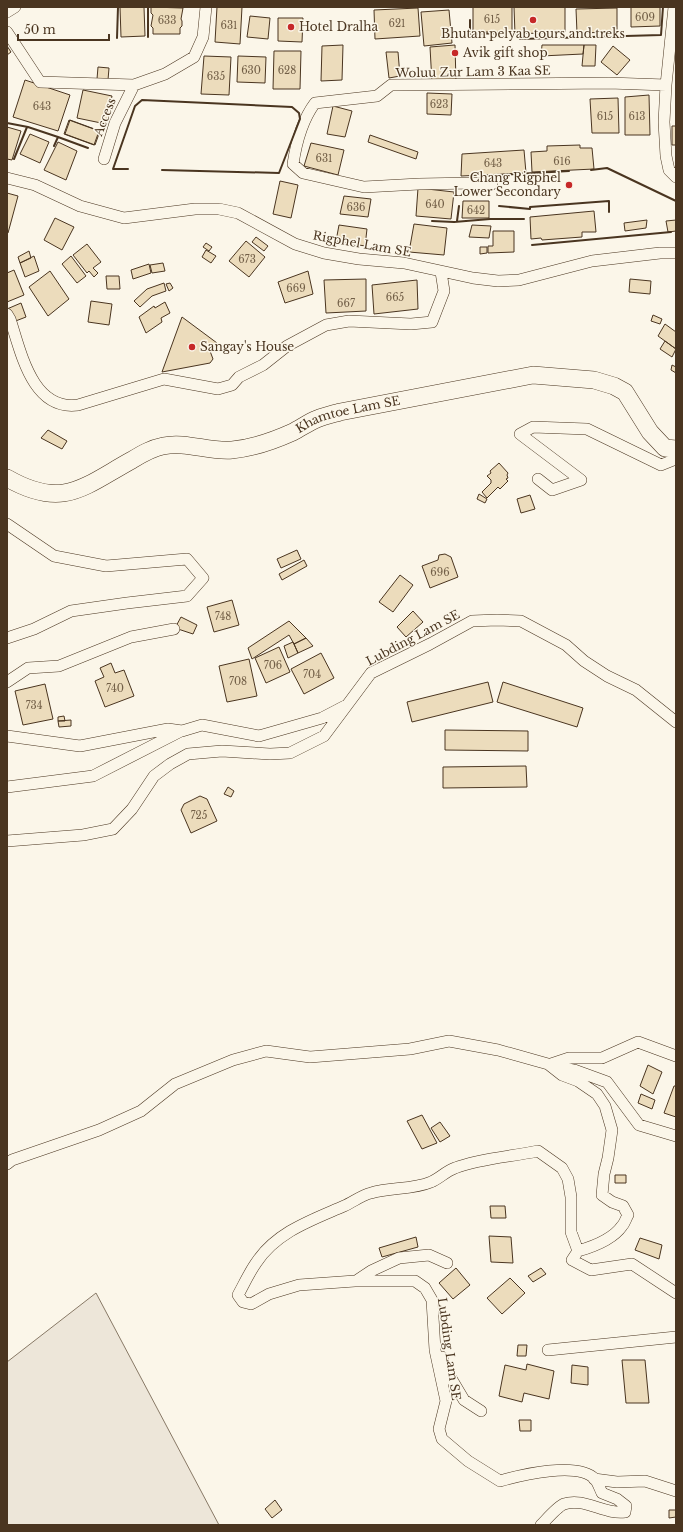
<svg xmlns="http://www.w3.org/2000/svg" width="683" height="1532" viewBox="0 0 683 1532" font-family="'Libre Baskerville',serif">
	<style>
		.green { fill: #ede6d9; stroke: #887966 }
		.building { fill: #ecdcbc; stroke: #4a3520 }
		.lines { fill: none; stroke-linecap: round; stroke-linejoin: round }
		.minor-casing { stroke: #4a3520; stroke-width: 12 }
		.primary-casing { stroke: #4a3520; stroke-width: 18 }
		.minor { stroke: #fbf6e9; stroke-width: 11 }
		.primary { stroke: #fbf6e9; stroke-width: 17 }
		.wall { stroke: #4a3520; stroke-width: 2 }
		.poi-dot { fill: #c62828; stroke: #fbf6e9; stroke-width: 1.5 }
		.labels { text-anchor: middle; stroke-width: 3; stroke-linejoin: round; paint-order: stroke }
		.number-label { font-size: 10px; fill: #725f47 }
		.poi-label { font-size: 12px; fill: #4a3520; stroke: #fbf6e9; text-anchor: start }
		.street-label { font-size: 12px; fill: #4a3520; stroke: #fbf6e9 }
	</style>
	<rect width="100%" height="100%" fill="#fbf6e9"/>
	<path class="green" d="M96,1293L219,1525H7V1362Z"/>
	<path class="building" d="M120,7H144L145,36L121,37Z
		M151,7L183,8L181,19L182,21V26L180,28V34H153V28L151,26L153,15L151,13Z
		M217,7H242L240,44L215,42Z
		M473,7H512V32H473Z
		M514,7H565V32L515,34Z
		M631,7H660V26L631,27Z
		M418,8L420,36L375,39L374,10Z
		M617,8V32L577,33L576,9Z
		M449,10L452,43L424,46L421,12Z
		M250,16L270,18L268,39L247,37Z
		M278,18H303L302,42L278,41Z
		M343,45L342,80L321,81L322,46Z
		M455,45L456,82L432,83L430,47Z
		M542,45H584L583,54L541,56Z
		M584,45H596L595,66H582Z
		M7,46L11,52L7,55Z
		M613,46L630,60L617,75L601,62Z
		M274,51H301L300,89H273Z
		M386,52H398L400,76L389,78Z
		M204,56L231,57L229,95L201,94Z
		M238,56L266,57L265,83L237,82Z
		M98,67L109,68L108,80L97,79Z
		M25,80L70,95L58,131L13,117Z
		M83,90L112,96L106,124L77,118Z
		M427,93L452,94L451,115L427,114Z
		M649,95L650,135H625V97Z
		M618,98L619,133H592L590,99Z
		M333,106L352,111L345,137L327,134Z
		M69,120L99,131L94,145L64,134Z
		M70,120L100,131L95,145L65,134Z
		M672,126H676V145H672Z
		M7,127L21,131L12,160L7,159Z
		M30,134L49,142L40,163L20,154Z
		M370,135L418,152L416,159L368,142Z
		M58,142L77,151L66,180L44,170Z
		M311,143L344,150L338,175L304,166Z
		M580,145V148H592L594,169L532,172L531,152L547,151V146Z
		M524,150L526,173L461,176L462,154Z
		M280,181L298,185L291,218L273,214Z
		M418,188L454,192L451,219L416,216Z
		M7,193L18,196L8,233H7Z
		M344,196L371,199L368,217L340,214Z
		M463,201H489V218H462Z
		M594,211L596,232H582V237L542,240L541,238L531,239L530,217Z
		M55,218L74,227L62,250L44,240Z
		M647,220L646,228L625,231L624,223Z
		M676,220V231L668,232L666,221Z
		M414,224L447,228L444,255L409,252Z
		M339,225L367,229L365,246L336,241Z
		M472,225L491,226L489,238L469,237Z
		M493,231H514V252L488,253V246H493Z
		M256,237L268,246L264,251L252,242Z
		M246,241L265,257L249,277L229,261Z
		M206,243L212,247L209,251L203,247Z
		M87,244L101,262L93,268L98,273L94,277L89,271L87,273L73,255Z
		M480,247H487V253L480,254Z
		M206,250L216,256L211,263L202,257Z
		M29,251L31,258L20,263L18,257Z
		M34,256L39,271L25,277L20,263Z
		M71,256L86,276L77,283L62,264Z
		M163,263L165,271L152,273L150,265Z
		M149,264L151,273L133,279L131,270Z
		M14,270L24,295L7,302V273Z
		M50,271L69,299L48,316L29,287Z
		M308,271L313,294L285,303L278,282Z
		M106,276H119L120,289H107Z
		M366,279V311L326,313L324,280Z
		M630,279L651,281L650,294L629,292Z
		M417,280L418,309L374,314L372,285Z
		M164,283L166,291L152,296L140,307L134,301L147,289Z
		M170,283L173,288L169,291L166,284Z
		M91,301L112,304L109,325L88,322Z
		M165,302L170,313L161,318L162,322L146,333L139,317L154,306L155,308Z
		M21,303L26,317L13,322L7,309Z
		M653,315L662,319L660,324L651,321Z
		M182,317L217,343L210,351L213,359L210,363L162,372Z
		M665,324L676,332V349L658,336Z
		M665,341L676,349L672,357L660,349Z
		M672,365L676,367V373L671,370Z
		M48,430L67,441L62,449L41,438Z
		M499,463L508,473L507,475L508,478L506,479L508,481L500,489L498,487L487,498L482,492L491,483V480L487,476L491,473L490,471Z
		M479,494L487,499L485,503L477,499Z
		M530,495L535,509L521,513L517,499Z
		M297,550L301,559L281,568L277,559Z
		M445,554L451,557L458,577L430,588L422,566L438,560L439,555Z
		M304,560L307,566L282,580L279,574Z
		M400,575L413,585L393,612L379,602Z
		M232,600L239,625L214,632L207,607Z
		M413,611L423,622L406,637L397,627Z
		M181,617L197,625L193,634L175,628Z
		M289,621L306,638L294,644L289,635L252,659L248,648Z
		M306,638L313,646L298,653L294,644Z
		M293,642L298,653L288,658L284,646Z
		M279,647L290,672L266,683L255,658Z
		M321,653L334,678L304,694L291,669Z
		M249,659L257,696L227,702L219,666Z
		M111,663L115,673L124,670L134,696L105,707L95,681L104,677L100,668Z
		M488,682L493,702L412,722L407,702Z
		M503,682L583,708L577,727L497,702Z
		M45,684L53,719L23,725L15,691Z
		M64,716L65,721H58V717Z
		M71,720V726L59,727L58,721Z
		M445,730L528,731V751L445,750Z
		M526,766L527,787L443,788V767Z
		M228,787L234,791L231,797L224,794Z
		M200,796L207,799L217,821L191,833L181,810L184,804Z
		M648,1065L662,1072L653,1094L640,1086Z
		M674,1086H676V1117L664,1113Z
		M641,1094L655,1100L652,1109L638,1103Z
		M422,1115L437,1143L422,1149L407,1121Z
		M440,1122L450,1136L440,1142L431,1128Z
		M615,1175H626V1183H615Z
		M490,1206H505L506,1218H491Z
		M489,1236L511,1237L513,1263L491,1262Z
		M416,1237L418,1247L382,1257L379,1248Z
		M640,1238L662,1245L659,1259L635,1250Z
		M456,1268L470,1285L453,1299L439,1283Z
		M541,1268L546,1274L533,1282L528,1276Z
		M510,1278L525,1293L502,1314L487,1298Z
		M518,1345H527L526,1356H517Z
		M622,1360H645L649,1403H626Z
		M527,1364L554,1371L549,1399L524,1393L522,1402L499,1396L505,1365L526,1370Z
		M572,1365L588,1367V1385L571,1383Z
		M519,1420H531V1431H520Z
		M275,1500L282,1510L272,1518L265,1509Z
		M669,1510H676V1517L669,1518Z"/>
	<g class="lines">
		<g class="minor-casing">
			<path id="minor" d="M674,7L666,85L664,122L666,156L669,170L676,177
				M7,12L15,7
				M7,32L40,82L134,85L165,74L194,57L203,37L206,7
				M104,159L115,123L134,85
				M7,178L35,185L80,206L124,218L195,209H219L238,213L295,244L324,253L359,259L404,263L473,278L498,281L519,280L592,261L660,253H676
				M492,184L473,183L419,184L364,187L303,173L293,164C296,144 303,119 315,103L377,96L391,85L609,83L666,85
				M7,314L10,319C21,352 32,411 78,405L164,379L218,389L232,385L239,377L263,365L287,346L326,325L349,321L411,324L432,322L444,291L441,272
				M538,479L552,490L581,480L520,434L533,427L587,429L661,465L676,459
				M7,524L54,556L106,566L187,559L203,578L187,596L127,603L71,611L34,629L7,638
				M7,682L28,668L59,666L131,637L174,629
				M7,736L80,746L168,729L182,731L202,725L259,736L322,718L345,706
				M7,787L93,776L181,731
				M7,841L83,835L113,829L132,809L154,776L170,764L188,754L222,751L270,754L290,753L324,736L371,673L430,644L472,621L497,620L521,621L566,645L584,661L607,676L636,690L676,722
				M551,1064L569,1058H602L638,1042L676,1056
				M551,1065L574,1070L607,1082L639,1125L676,1136
				M7,1164L12,1160L99,1130L141,1111L175,1084L233,1060L266,1051L310,1057L410,1049L449,1041L498,1050L548,1064L562,1075L578,1081L597,1094L605,1106L612,1130L608,1158L604,1174L602,1195L612,1202L623,1206L628,1215C626,1218 625,1223 622,1226C613,1239 592,1247 578,1251L571,1232V1197L568,1179L562,1168L538,1151C510,1157 481,1158 455,1168C446,1171 439,1179 431,1182C412,1190 391,1187 371,1193C362,1195 353,1202 344,1206C312,1220 276,1232 256,1263C249,1273 244,1284 238,1295L243,1302L251,1304L269,1294L299,1285L355,1281H415L425,1288L432,1300L435,1350L446,1401L439,1429L442,1439L468,1461L500,1481C521,1475 578,1461 595,1479C598,1483 600,1489 602,1493L617,1499L626,1506L625,1512C605,1515 584,1497 564,1504C558,1506 546,1520 541,1525
				M578,1251L572,1260L591,1270L632,1264L676,1293
				M356,1281L371,1271L399,1258L429,1255L447,1263
				M548,1350L676,1337
				M442,1357L445,1368L464,1400L481,1411
				M594,1479L617,1482L645,1481L676,1491"/>
		</g>
		<g class="primary-casing">
			<g id="primary">
				<path id="s1" d="M7,478C63,510 83,487 132,460C142,454 152,448 163,446C186,441 208,452 232,450C254,448 273,441 293,432C301,428 309,422 317,419C324,416 333,414 340,412L533,375L594,380L614,386L625,392L650,432L665,448L676,449"/>
			</g>
		</g>
		<use href="#minor" class="minor"/>
		<use href="#primary" class="primary"/>
		<path class="wall" d="M148,7V37
			M470,20V34
			M470,34L506,33
			M117,38L118,7
			M520,39L661,35L663,7
			M7,123L28,127L58,137
			M54,146L58,137L88,148
			M14,159L27,127
			M128,169H113L135,106L142,100L292,107L299,113L300,119L279,173L162,170
			M591,170L607,168L676,201
			M484,176L569,171
			M499,206L530,209V207L609,201V212
			M432,221L454,222
			M457,221L459,206
			M454,222L490,219H524
			M532,245L671,232"/>
	</g>
	<g class="poi-dot">
		<circle cx="533" cy="20" r="4"/>
		<circle cx="291" cy="27" r="4"/>
		<circle cx="455" cy="53" r="4"/>
		<circle cx="569" cy="185" r="4"/>
		<circle cx="192" cy="347" r="4"/>
	</g>
	<g class="labels">
		<g class="number-label">
			<text x="645" y="21">609</text>
			<text x="492" y="23">615</text>
			<text x="167" y="24">633</text>
			<text x="397" y="27">621</text>
			<text x="229" y="29">631</text>
			<text x="251" y="74">630</text>
			<text x="287" y="74">628</text>
			<text x="216" y="80">635</text>
			<text x="439" y="108">623</text>
			<text x="42" y="110">643</text>
			<text x="605" y="120">615</text>
			<text x="637" y="120">613</text>
			<text x="324" y="162">631</text>
			<text x="562" y="165">616</text>
			<text x="493" y="167">643</text>
			<text x="435" y="208">640</text>
			<text x="356" y="211">636</text>
			<text x="476" y="214">642</text>
			<text x="247" y="263">673</text>
			<text x="296" y="292">669</text>
			<text x="395" y="301">665</text>
			<text x="346" y="307">667</text>
			<text x="440" y="576">696</text>
			<text x="223" y="620">748</text>
			<text x="273" y="669">706</text>
			<text x="312" y="678">704</text>
			<text x="238" y="685">708</text>
			<text x="115" y="692">740</text>
			<text x="34" y="709">734</text>
			<text x="199" y="819">725</text>
		</g>
		<g class="poi-label">
			<text x="299" y="31">Hotel Dralha</text>
			<text x="533" y="38" text-anchor="middle">Bhutan pelyab tours and treks</text>
			<text x="463" y="57">Avik gift shop</text>
			<text x="561" y="182" text-anchor="end">Chang Rigphel<tspan x="561" dy="14">Lower Secondary</tspan></text>
			<text x="200" y="351">Sangay's House</text>
		</g>
		<g class="street-label">
			<text transform="translate(473 72) rotate(-1)" y="4">Woluu Zur Lam 3 Kaa SE</text>
			<text transform="translate(105 117) rotate(-69)" y="4">Access</text>
			<text transform="translate(362 244) rotate(10)" y="4">Rigphel Lam SE</text>
			<text dy="4" stroke="none"><textPath href="#s1" startOffset="362">Khamtoe Lam SE</textPath></text>
			<text transform="translate(413 638) rotate(-28)" y="4">Lubding Lam SE</text>
			<text transform="translate(449 1349) rotate(82)" y="4">Lubding Lam SE</text>
		</g>
	</g>
	<rect width="683" height="1532" fill="none" stroke="#4a3520" stroke-width="16"/>
	<path d="M18 34v6h91v-6" fill="none" stroke="#4a3520" stroke-width="2"/>
	<text x="24" y="34" font-size="12" fill="#4a3520" stroke="#fbf6e9" stroke-width="3" paint-order="stroke">50 m</text>
</svg>
